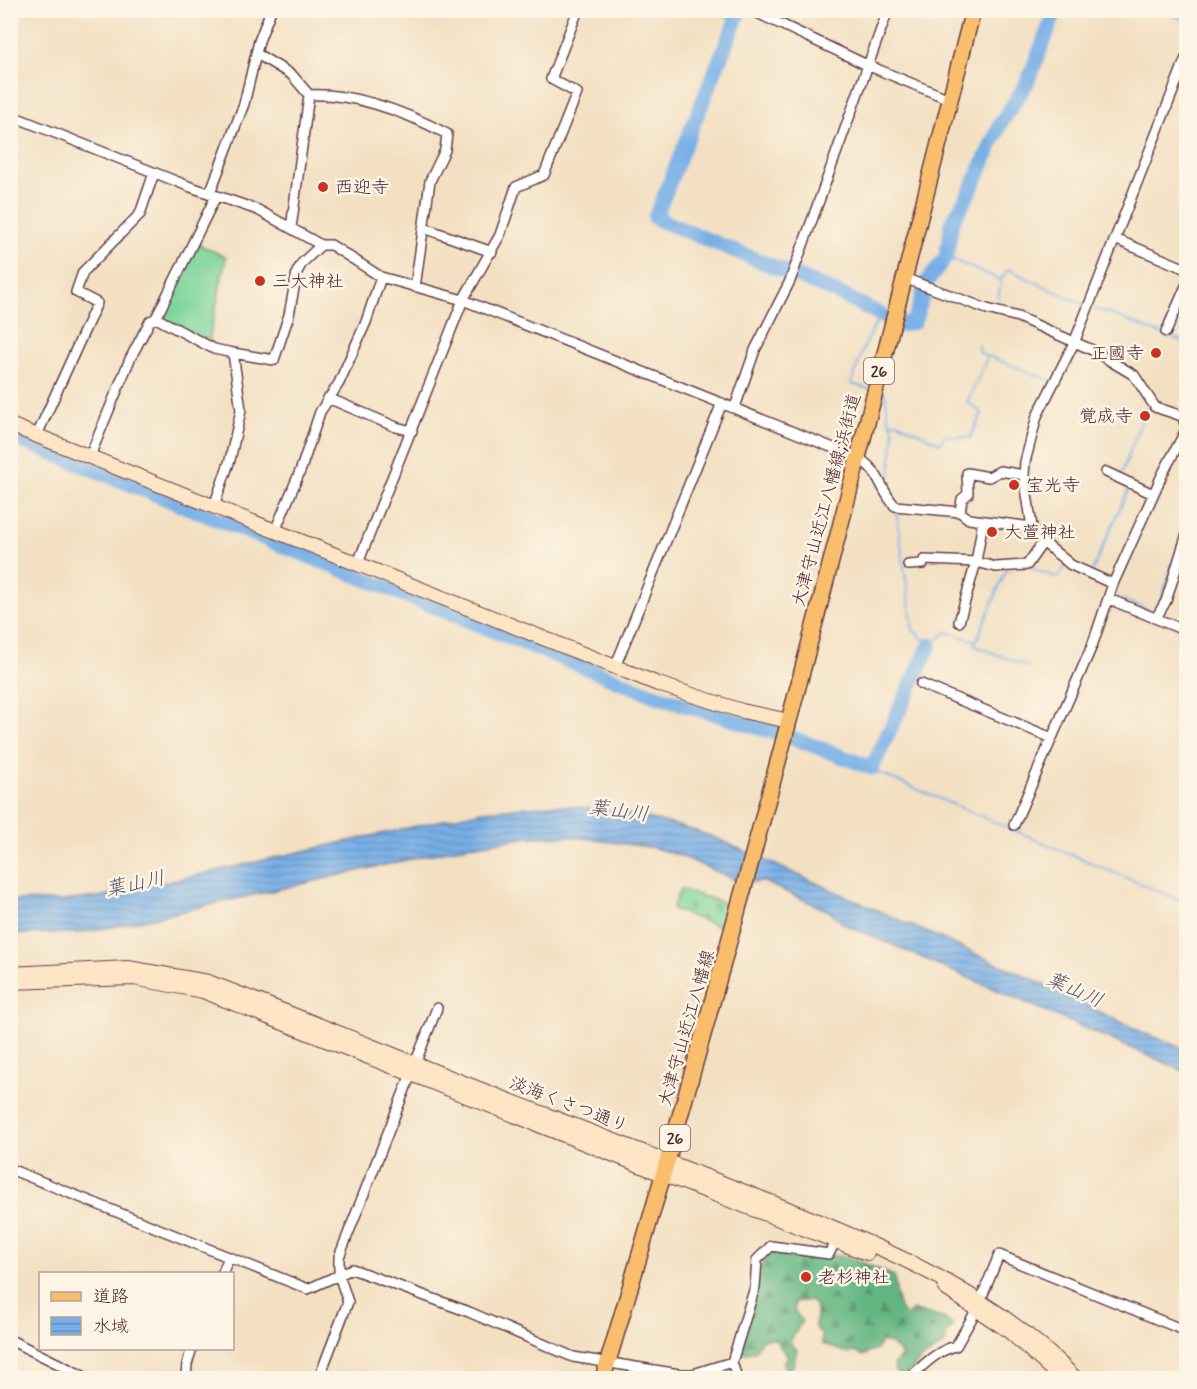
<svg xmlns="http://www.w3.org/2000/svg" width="1197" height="1389" viewBox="0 0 1197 1389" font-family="Mynerve,'Klee One',sans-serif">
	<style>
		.forest { fill: url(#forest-firs); stroke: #576a56; stroke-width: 1.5 }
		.cemetery { fill: url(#cemetery-stones); stroke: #627a62; stroke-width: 1.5 }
		.green { fill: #7bd49a; stroke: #627a62; stroke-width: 1.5 }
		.water { fill: url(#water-rules); stroke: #606788; stroke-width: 1.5 }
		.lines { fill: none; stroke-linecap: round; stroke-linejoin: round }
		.stream { stroke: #77afe6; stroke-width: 2 }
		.river { stroke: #77afe6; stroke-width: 15 }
		.street-casing { stroke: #633c42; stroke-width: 12 }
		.secondary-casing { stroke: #633c42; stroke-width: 16 }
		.primary-casing { stroke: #633c42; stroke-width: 18 }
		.street { stroke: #fff; stroke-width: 9 }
		.secondary { stroke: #fde5c5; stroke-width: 14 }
		.primary { stroke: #f9be6d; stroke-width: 15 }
		.poi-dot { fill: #c8321e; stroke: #fcf5e5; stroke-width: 2 }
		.labels { text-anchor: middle; stroke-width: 5; stroke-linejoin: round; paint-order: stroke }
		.shield { fill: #fcf5e5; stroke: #7f5f63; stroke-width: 1.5 }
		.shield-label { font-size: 16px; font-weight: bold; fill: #4a1f2b }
		.poi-label { font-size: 18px; fill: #4a1f2b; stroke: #fcf5e5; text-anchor: start }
		.street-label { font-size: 18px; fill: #4a1f2b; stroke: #fcf5e5 }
		.water-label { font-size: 20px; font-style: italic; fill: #5a516c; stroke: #fcf5e5 }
	</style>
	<defs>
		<pattern id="forest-firs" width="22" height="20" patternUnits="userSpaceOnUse" patternTransform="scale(1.5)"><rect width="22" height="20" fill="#64b682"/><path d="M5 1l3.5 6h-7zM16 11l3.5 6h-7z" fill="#54936b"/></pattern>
		<pattern id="cemetery-stones" width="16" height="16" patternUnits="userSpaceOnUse" patternTransform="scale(1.5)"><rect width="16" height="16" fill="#7bd49a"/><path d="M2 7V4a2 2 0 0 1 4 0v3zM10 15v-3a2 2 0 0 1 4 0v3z" fill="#6cb685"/></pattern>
		<pattern id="water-rules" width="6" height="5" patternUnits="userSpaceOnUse" patternTransform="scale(1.5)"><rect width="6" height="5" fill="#77afe6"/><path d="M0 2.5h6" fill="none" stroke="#648ebb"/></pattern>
	</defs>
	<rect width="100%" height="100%" fill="#fcf5e5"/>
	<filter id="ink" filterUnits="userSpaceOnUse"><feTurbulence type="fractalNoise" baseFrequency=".0167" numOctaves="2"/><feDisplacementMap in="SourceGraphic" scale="12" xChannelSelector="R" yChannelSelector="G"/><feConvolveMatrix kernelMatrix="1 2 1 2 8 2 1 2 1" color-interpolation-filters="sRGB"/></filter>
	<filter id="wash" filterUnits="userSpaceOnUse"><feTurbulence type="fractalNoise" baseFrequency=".008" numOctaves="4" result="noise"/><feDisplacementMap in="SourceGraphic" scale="24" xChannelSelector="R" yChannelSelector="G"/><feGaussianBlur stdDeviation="1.35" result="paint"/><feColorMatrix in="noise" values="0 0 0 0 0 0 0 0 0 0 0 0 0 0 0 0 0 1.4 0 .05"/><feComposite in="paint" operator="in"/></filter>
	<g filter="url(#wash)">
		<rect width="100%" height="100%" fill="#f3e0c2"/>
		<path class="forest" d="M773,1250L849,1257L894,1276C897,1290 895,1306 906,1316L913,1310C926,1316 946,1314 953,1327L946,1334V1343L923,1358L904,1377L895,1372L894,1365L902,1355L891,1344L881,1342L877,1349L863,1356L857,1352L847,1353L822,1344L821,1333L815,1328C815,1316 820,1309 811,1300L795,1302L794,1310L802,1321L790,1342L797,1350L793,1366L786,1373L783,1362L787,1358L786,1352L782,1350L775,1339H762L755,1352L742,1353L739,1350L761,1265Z"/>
		<path class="cemetery" d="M680,889L731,905L726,929L672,909Z"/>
		<path class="green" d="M198,244L226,257L209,341L159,316Z"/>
		<path class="water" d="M552,805C609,808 659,818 713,837L1032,979L1146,1034L1186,1049V1072L844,924L829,911L764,882H740L681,856L655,848L569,836L530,837L468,846L108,928L76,933L11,934L10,900L62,901L99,897L483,811Z"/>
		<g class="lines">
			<path class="stream" d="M1161,10L1186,21
				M946,257L1001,280L1008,269L1086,306
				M998,298L1001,281
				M1091,308C1124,316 1153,334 1186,342
				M979,345L980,353L987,357
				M870,389L851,384L864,347L880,315
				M881,392L885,393L888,417L894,430L889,488L894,497
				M891,423L897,422L940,443L945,435L970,438L982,413L967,402L988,356L1051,381
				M1121,475L1146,409H1153
				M896,509L913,630L930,645L947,632L976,641L975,645L978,647L1029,667
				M1029,567L1058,578L1067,564
				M1092,571L1130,486
				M1117,598L1152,611L1156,610
				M1161,600L1186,525
				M1107,615L1112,604
				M977,640L1005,572L1012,570
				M872,768L874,771L1186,903
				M1017,831L1040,776"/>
			<path class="river" d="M726,10L738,15L655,218L840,294L901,325L914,322L927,282L946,257L952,222L971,190L1001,123L1027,83L1056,10
				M10,436L656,696L793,738L872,768L930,645"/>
		</g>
	</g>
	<g filter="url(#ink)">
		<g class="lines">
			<g class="street-casing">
				<path id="street" d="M751,10L867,65L949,99
					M257,54L292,75L309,95C357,93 405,112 447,134L445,150L430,181L415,287
					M10,115L188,186L258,210L321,245H331L381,277L463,300L856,457C881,470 878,487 895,506L960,512L969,519L1032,527
					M210,193L244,104L259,41L271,10
					M291,228L309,95
					M424,228L492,252
					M1115,239L1186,269
					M904,278L987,309L1018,317L1090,349L1134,375L1155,407L1182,416L1186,426
					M156,318L214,349L233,353
					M1166,332L1186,286
					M328,398L396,427L412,431
					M735,407L755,350L790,281L888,10
					M37,435L97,303L76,292L83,272L140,214L154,173
					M90,456L130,359L150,321L156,318L216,196
					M1106,472L1153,494
					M214,506L230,460L241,410L233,353L274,360L289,315L297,272L302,263L321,245
					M960,512L962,499L968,494L967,473L989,477L1000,471L1024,475
					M275,531L301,469L320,412L339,383L366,322L381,277
					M358,563L463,300L500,235L516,187L544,175L577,93L551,79L578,10
					M908,565L923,564L924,560L976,562L996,567L1027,565L1043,542
					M1113,584L1071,565L1043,542L1032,527L1024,475L1025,462L1037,416L1074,343L1186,58
					M1109,599L1186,631
					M1156,618L1166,601L1186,537
					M959,622L976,562L983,521
					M615,667L722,403
					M921,684L1052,738
					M1014,825L1092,646L1113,584L1163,473L1186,430
					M10,1169L308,1289L352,1269L469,1312L573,1357L679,1374H693L732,1362
					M222,1274L229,1257
					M10,1340L87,1378
					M186,1378L187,1364L192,1348
					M319,1378L348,1302L339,1275V1257L437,1008
					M737,1378L732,1362L755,1287L757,1260L771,1246L829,1254L837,1238
					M909,1378C924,1365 936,1351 956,1346L977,1309L999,1255L1186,1331"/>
			</g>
			<g class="secondary-casing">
				<path id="secondary" d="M10,425L658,684L742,711L789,721
					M10,974L128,968L208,982C322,1025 435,1073 549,1116C626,1145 702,1175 778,1205C886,1249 994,1293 1075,1378
					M10,982L134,978L203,991L647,1168L867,1253
					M945,1288L1009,1331L1061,1378"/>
			</g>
			<g class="primary-casing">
				<path id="primary" d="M603,1378C740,926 856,468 973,10"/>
			</g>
			<use href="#street" class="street"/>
			<use href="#secondary" class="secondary"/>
			<use href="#primary" class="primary"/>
		</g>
	</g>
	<g class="poi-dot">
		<circle cx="323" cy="187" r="6"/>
		<circle cx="260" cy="281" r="6"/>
		<circle cx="1156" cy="353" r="6"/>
		<circle cx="1145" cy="416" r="6"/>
		<circle cx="1014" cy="485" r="6"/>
		<circle cx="992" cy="532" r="6"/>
		<circle cx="806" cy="1277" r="6"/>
	</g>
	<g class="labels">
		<g class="shield">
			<rect x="864" y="358" width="30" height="26" rx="4.5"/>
			<rect x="660" y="1125" width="30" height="26" rx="4.5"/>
		</g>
		<g class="shield-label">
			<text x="879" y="377">26</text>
			<text x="675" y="1144">26</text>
		</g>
		<g class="poi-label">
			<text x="335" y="193">西迎寺</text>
			<text x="272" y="287">三大神社</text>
			<text x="1144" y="359" text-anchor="end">正國寺</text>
			<text x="1133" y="422" text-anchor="end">覚成寺</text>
			<text x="1026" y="491">宝光寺</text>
			<text x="1004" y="538">大萱神社</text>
			<text x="818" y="1283">老杉神社</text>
		</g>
		<g class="street-label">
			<text transform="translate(826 500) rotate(-75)" y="6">大津守山近江八幡線;浜街道</text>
			<text transform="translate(686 1028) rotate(-74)" y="6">大津守山近江八幡線</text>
			<text transform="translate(569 1104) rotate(21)" y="6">淡海くさつ通り</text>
		</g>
		<g class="water-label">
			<text transform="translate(619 810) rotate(7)" y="7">葉山川</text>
			<text transform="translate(135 883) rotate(-12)" y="7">葉山川</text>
			<text transform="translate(1075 989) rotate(24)" y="7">葉山川</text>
		</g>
	</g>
	<rect width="1197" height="1389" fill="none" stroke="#fcf5e5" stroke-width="36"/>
	<rect x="39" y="1272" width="195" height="78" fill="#fcf5e5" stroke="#b59f9b" stroke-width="1.5"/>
	<rect x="51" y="1292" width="30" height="9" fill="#f9be6d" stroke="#b59f9b" stroke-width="1.5"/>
	<text x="93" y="1302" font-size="18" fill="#4a1f2b">道路</text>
	<rect x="51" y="1317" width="30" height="18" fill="url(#water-rules)" stroke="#b59f9b" stroke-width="1.5"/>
	<text x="93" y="1332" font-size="18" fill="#4a1f2b">水域</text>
</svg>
